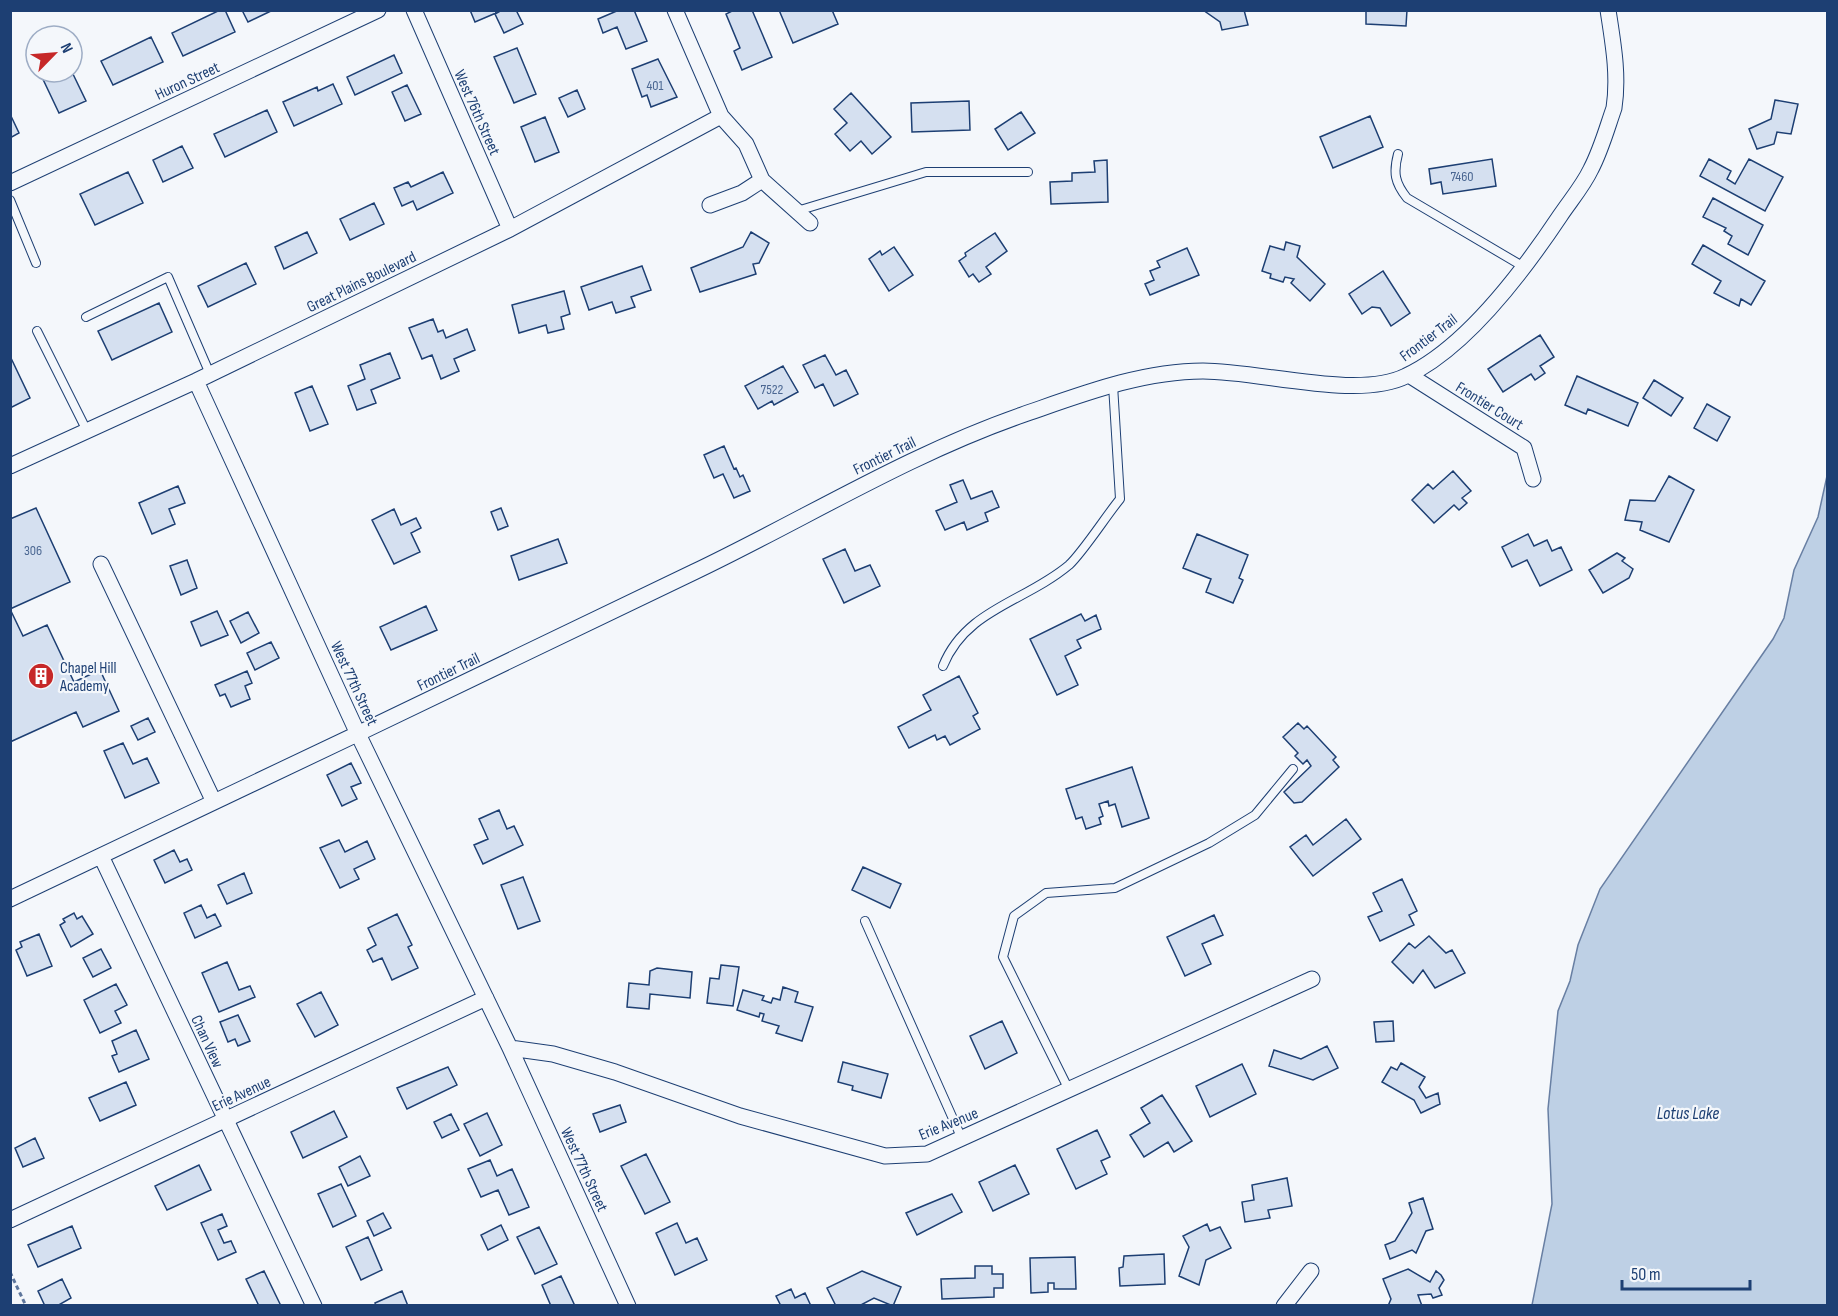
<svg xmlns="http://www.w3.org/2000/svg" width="1838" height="1316" viewBox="0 0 1838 1316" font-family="'Sofia Sans Condensed',sans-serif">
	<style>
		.water { fill: #bed0e5; stroke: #687fa3; stroke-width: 1.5 }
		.building { fill: #d5e0f0; stroke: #1d3f73; stroke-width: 1.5 }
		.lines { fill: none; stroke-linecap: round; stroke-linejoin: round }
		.lane-casing { stroke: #1d3f73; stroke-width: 10 }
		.street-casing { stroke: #1d3f73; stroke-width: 17 }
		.path { stroke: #5e769c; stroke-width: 3; stroke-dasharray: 4.5 3; stroke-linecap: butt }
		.lane { stroke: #f4f7fb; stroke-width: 8 }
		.street { stroke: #f4f7fb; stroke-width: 15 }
		.labels { text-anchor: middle; stroke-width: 4.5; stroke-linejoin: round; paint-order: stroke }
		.number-label { font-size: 14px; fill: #4b6792 }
		.street-label { font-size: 16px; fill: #1d3f73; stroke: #f4f7fb }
		.poi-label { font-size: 16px; fill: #1d3f73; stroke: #f4f7fb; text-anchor: start }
		.water-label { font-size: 18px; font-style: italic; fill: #1d3f73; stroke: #f4f7fb }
	</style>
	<rect width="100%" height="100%" fill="#f4f7fb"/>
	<path class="water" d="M1827,476V1305H1532L1552,1204L1548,1109L1558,1011L1570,981L1578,945L1600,889L1773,639L1784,618L1794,570L1818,517Z"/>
	<path class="building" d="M220,10H225L235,32L183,56L172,33Z
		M242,10H273L248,22Z
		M470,10H495L496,13L475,22Z
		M502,10H516L523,24L504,33L495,14Z
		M619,10H634L647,41L626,49L617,27L603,33L598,19Z
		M734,10H752L772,57L742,70L734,51L740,48L726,14Z
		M779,10H832L838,24L793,43Z
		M1203,10H1244L1248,25L1222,30L1220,22Z
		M1366,10H1407L1406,26L1366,24Z
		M151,37L163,62L113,85L101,61Z
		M517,48L536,94L514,103L494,57Z
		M394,55L402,73L355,95L347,77Z
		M658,59L677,97L651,107L647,95L642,97L632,69Z
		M72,72L86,101L59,113L40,73Z
		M333,84L342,104L294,126L283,102L317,87L318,91Z
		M407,85L421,114L405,121L392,92Z
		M577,90L585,109L568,117L559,98Z
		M851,93L891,137L872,154L861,141L850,151L835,134L847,123L834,109Z
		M1775,100L1798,104L1791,134L1777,132L1774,144L1757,149L1749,129L1771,119Z
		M969,101L970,130L912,132L911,103Z
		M267,110L277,132L225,157L214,134Z
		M1021,112L1035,133L1008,150L995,129Z
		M10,114L19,133L10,138Z
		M1370,116L1383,147L1333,168L1320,137Z
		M545,117L559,152L535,162L521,127Z
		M182,146L193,168L163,182L153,160Z
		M1492,159L1496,186L1443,194L1441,182L1431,184L1429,169Z
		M1709,159L1731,171L1727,179L1735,184L1749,159L1783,177L1765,211L1700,176Z
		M1107,160L1108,202L1051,204L1050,182L1072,181V173L1095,172L1094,161Z
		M128,172L143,203L95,225L80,194Z
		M443,172L453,193L417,210L413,201L402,206L394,188L408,182L411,187Z
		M1713,198L1763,225L1748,255L1728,244L1732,236L1724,231L1726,228L1703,217Z
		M374,203L384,224L350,240L340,219Z
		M307,232L317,253L284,269L275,247Z
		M751,232L769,243L759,263L753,264L756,274L700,292L691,268L743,247Z
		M995,233L1007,251L986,267L991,274L979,282L973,274L969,277L959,261L966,256L965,253Z
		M1286,242L1300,246L1297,257L1325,284L1310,301L1291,283L1294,279L1285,277L1283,282L1270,278L1271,274L1262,271L1270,246L1284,250Z
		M1703,245L1765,281L1751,305L1741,299L1739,306L1714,293L1721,281L1692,264Z
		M894,247L913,275L889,291L869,259L880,251L882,255Z
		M1187,248L1199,275L1150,295L1145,284L1154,280L1150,271L1160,267L1157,261Z
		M246,263L256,284L208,307L198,286Z
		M642,266L651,290L631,297L635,307L616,313L612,302L589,310L581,287Z
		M1383,271L1410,313L1391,326L1380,308L1372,307L1362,314L1349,294Z
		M564,291L570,314L561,317L564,329L548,333L546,325L519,333L512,305Z
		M159,303L172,332L112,360L98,331Z
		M433,319L438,332L443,330L446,338L467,329L475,350L454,359L459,371L441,379L432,355L422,359L409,328Z
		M1540,335L1554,357L1540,366L1545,373L1535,380L1531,374L1503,392L1488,369Z
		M390,353L400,378L371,390L376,403L357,410L348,386L365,379L360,365Z
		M825,355L836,375L846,370L858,394L834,406L823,384L815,388L803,365Z
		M10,356L30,398L10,408Z
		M783,366L798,392L774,405L772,401L758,409L745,386Z
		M1577,376L1638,403L1628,426L1588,409L1586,414L1565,405Z
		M1654,380L1683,398L1671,416L1643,398Z
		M312,386L328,424L310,431L295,393Z
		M1707,404L1730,417L1717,441L1694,428Z
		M724,446L734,469L736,468L740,477L743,475L750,491L734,498L723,474L714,478L704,455Z
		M1453,471L1471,491L1462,498L1467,503L1459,510L1454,505L1434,523L1412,500L1428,484L1433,489Z
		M1669,476L1694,490L1669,542L1640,530L1642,522L1625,520L1630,500L1655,501Z
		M963,480L971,499L992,491L999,507L985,513L988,521L967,530L964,522L945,530L936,511L957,502L950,485Z
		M178,486L185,503L169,509L175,524L152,534L139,503Z
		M36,508L70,582L10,609V519Z
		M501,508L508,526L498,530L491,512Z
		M394,509L401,525L416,518L421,528L411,533L420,552L394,564L372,520Z
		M1197,534L1248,555L1239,578L1243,580L1233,603L1206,592L1211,579L1183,568Z
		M1528,534L1534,546L1547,540L1552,551L1561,547L1572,570L1540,586L1527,560L1512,567L1502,547Z
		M558,539L567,563L519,580L511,556Z
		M845,549L855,571L870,565L880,586L844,603L823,559Z
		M1617,553L1625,558L1622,561L1633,569L1629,578L1603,593L1589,570Z
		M187,560L197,588L181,595L170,566Z
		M426,606L437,630L391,650L380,627Z
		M10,609L23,636L47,625L74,682L100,670L119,711L83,727L76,712L10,742Z
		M217,611L228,635L201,646L191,622Z
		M248,612L259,633L241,643L230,621Z
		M1081,614L1085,621L1096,615L1101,629L1077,640L1081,648L1065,656L1078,685L1057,695L1030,639Z
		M271,642L279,658L255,670L247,653Z
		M247,671L252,683L245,686L250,699L231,707L225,694L220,696L215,685Z
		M959,676L978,713L973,716L980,729L950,745L945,736L937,740L935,735L909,748L898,727L931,710L923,695Z
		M148,718L155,732L138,740L131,726Z
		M1298,723L1304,729L1307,726L1336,757L1333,760L1339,767L1302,802L1294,803L1284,792L1311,766L1307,760L1303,764L1295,756L1298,753L1283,737Z
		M123,743L133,764L147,758L159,783L125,798L104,751Z
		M351,763L361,783L351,787L357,799L342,806L327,775Z
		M1132,767L1149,818L1122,827L1115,804L1109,806L1108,801L1099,804L1103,816L1099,818L1101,824L1086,829L1082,817L1076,819L1066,789Z
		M499,810L507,829L514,826L523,845L483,864L474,845L488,839L479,819Z
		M1346,819L1361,839L1313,876L1290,847L1306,835L1313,845Z
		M339,840L345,852L367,841L375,859L354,869L359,879L340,888L320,848Z
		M174,850L180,862L187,859L192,870L165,883L154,860Z
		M863,867L901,884L890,908L852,890Z
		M244,873L252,893L227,904L218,885Z
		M523,877L540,921L518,929L501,885Z
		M1402,879L1417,911L1409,915L1414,925L1380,941L1368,917L1382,911L1373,893Z
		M201,905L207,918L215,914L221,926L195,938L184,913Z
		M74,913L77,919L82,916L93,934L71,947L60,925L65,922L63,919Z
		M397,914L412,945L408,947L418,968L392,980L382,958L373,962L367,950L376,945L368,928Z
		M1214,915L1223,935L1202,944L1211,964L1185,976L1167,937Z
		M39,934L52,966L27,976L16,950L22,947L20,942Z
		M1429,936L1446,953L1452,950L1465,973L1435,988L1423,970L1413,983L1392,962L1409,943L1415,948Z
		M101,949L111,968L93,977L83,958Z
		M227,962L239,990L250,986L255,997L219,1012L202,973Z
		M721,965L739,967L733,1006L707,1003L710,978L719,979Z
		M657,968L692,972L690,998L650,994L649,1009L627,1007L629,983L649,985L650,971Z
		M116,984L127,1005L115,1011L121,1023L100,1033L84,1000Z
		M783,987L798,992L795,1002L813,1007L802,1041L776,1033L779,1026L762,1021L764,1014L760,1013L759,1017L737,1010L743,990L764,996L762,1000L771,1003L773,998L780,1000Z
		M321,992L338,1025L315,1037L297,1004Z
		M238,1015L250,1041L238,1046L235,1039L228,1042L220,1022Z
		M1002,1021L1017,1053L985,1069L970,1036Z
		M1393,1021L1394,1041L1376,1042L1374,1022Z
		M136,1030L149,1059L119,1072L112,1056L117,1054L112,1041Z
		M1327,1046L1338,1068L1313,1080L1269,1066L1274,1050L1301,1059Z
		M843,1062L888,1074L881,1098L852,1090L853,1086L838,1082Z
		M1401,1063L1425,1077L1419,1087L1426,1098L1438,1093L1440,1104L1421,1113L1414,1100L1382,1082L1391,1067L1397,1070Z
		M1242,1064L1256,1094L1210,1117L1196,1086Z
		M448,1067L457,1085L407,1109L397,1088Z
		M126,1082L136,1105L100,1121L89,1098Z
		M1162,1095L1192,1141L1174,1152L1168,1142L1144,1157L1130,1135L1150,1123L1141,1108Z
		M620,1105L626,1122L600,1132L593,1114Z
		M334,1111L347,1137L303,1158L291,1132Z
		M487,1113L502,1145L480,1156L464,1124Z
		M451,1114L459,1130L442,1138L434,1122Z
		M1097,1130L1110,1157L1101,1161L1107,1174L1076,1189L1057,1149Z
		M35,1138L44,1158L23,1167L15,1148Z
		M646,1154L670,1202L645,1214L621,1166Z
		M360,1156L370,1176L348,1186L339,1167Z
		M490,1160L497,1176L512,1169L529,1207L509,1215L498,1190L481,1197L468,1169Z
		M199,1165L211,1190L167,1210L155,1186Z
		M1015,1165L1029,1194L993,1211L979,1182Z
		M1287,1178L1292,1206L1268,1210L1270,1218L1245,1222L1242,1202L1254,1200L1252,1185Z
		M341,1184L356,1216L333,1227L318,1194Z
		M952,1194L962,1212L917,1235L906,1213Z
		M1423,1198L1433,1229L1426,1231L1416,1253L1412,1250L1390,1259L1385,1245L1395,1241L1412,1213L1409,1203Z
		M383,1213L391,1228L374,1236L367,1221Z
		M222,1214L227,1226L218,1230L224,1243L231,1241L236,1252L218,1260L201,1223Z
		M677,1223L686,1243L697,1238L707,1260L675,1275L656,1233Z
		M1207,1224L1210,1231L1220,1227L1231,1248L1206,1260L1199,1285L1179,1276L1189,1247L1183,1236Z
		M501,1225L508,1240L488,1250L481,1235Z
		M72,1226L81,1248L38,1267L28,1245Z
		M539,1227L557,1264L535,1274L517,1237Z
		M368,1237L382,1270L361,1280L346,1247Z
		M1164,1254L1165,1284L1120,1286L1119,1268L1123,1267L1124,1256Z
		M1075,1257L1076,1289H1054V1283H1048V1292L1031,1293L1030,1258Z
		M975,1266H992V1274H1003V1288H994V1297L942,1299L941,1279L975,1278Z
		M1408,1269L1430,1282L1436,1271L1441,1275L1444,1280L1439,1288L1442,1295L1433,1298L1431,1294L1418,1295L1422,1306H1388L1391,1299L1383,1279Z
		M264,1271L281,1306H259L246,1279Z
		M862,1271L901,1287L893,1306L874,1298L859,1306H836L827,1288Z
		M561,1276L575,1306H551L542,1285Z
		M62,1279L71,1298L57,1306H45L38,1291Z
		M791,1289L795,1298L805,1293L811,1306H781L776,1296Z
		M402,1291L408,1306H376L375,1303Z"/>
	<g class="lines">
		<g class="lane-casing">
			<path id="lane" d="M1398,154C1393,173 1395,183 1407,198L1524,267
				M10,200L36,263
				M797,211L926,172H1028
				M86,317L168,277L210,374
				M37,331L87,431
				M943,666C966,609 1025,602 1069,565C1083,552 1106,516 1120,499L1113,385
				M865,921L962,1139
				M1069,1090L1003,957L1014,916L1046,893L1115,888L1209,843L1255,815L1293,769"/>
		</g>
		<g class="street-casing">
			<path id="street" d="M414,10L510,229
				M675,10L721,116L746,144L762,180L810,223
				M10,183L378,10
				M710,205L742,193L762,180
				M1409,375L1524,448L1533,479
				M196,381L358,734L510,1048L628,1306
				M10,466L196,381L510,229L721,116
				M101,564L214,802
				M101,856L314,1306
				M10,899C239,791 466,682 694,572C803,520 907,455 1022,415C1080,395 1141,371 1203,371C1261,371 1358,400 1406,376C1466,348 1524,270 1560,216C1570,201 1583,186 1591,169C1601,150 1607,128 1614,108C1619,75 1613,43 1608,10
				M510,1048L553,1054L615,1072L740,1116L885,1156L927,1154L1312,979
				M10,1220L486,998
				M1284,1306L1311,1271"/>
		</g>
		<path class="path" d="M10,1272L26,1306"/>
		<use href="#lane" class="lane"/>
		<use href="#street" class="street"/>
	</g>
	<defs>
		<g id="building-disc" transform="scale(1.35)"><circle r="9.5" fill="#c62828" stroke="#f4f7fb"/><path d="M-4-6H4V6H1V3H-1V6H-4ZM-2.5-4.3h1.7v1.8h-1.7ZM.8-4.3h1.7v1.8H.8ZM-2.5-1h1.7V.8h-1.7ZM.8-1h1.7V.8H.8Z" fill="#fff"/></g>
	</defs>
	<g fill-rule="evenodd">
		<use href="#building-disc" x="41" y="676"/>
	</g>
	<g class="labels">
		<g class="number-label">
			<text x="655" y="90">401</text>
			<text x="1462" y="181">7460</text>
			<text x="772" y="394">7522</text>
			<text x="33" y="555">306</text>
		</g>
		<g class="street-label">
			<text transform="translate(187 80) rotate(-25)" y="6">Huron Street</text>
			<text transform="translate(478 112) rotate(66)" y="6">West 76th Street</text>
			<text transform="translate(361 281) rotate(-26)" y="6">Great Plains Boulevard</text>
			<text transform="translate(1428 337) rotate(-37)" y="6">Frontier Trail</text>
			<text transform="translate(1490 405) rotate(32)" y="6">Frontier Court</text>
			<text transform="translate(884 455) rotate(-26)" y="6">Frontier Trail</text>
			<text transform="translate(448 671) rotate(-26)" y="6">Frontier Trail</text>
			<text transform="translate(355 683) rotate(65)" y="6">West 77th Street</text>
			<text transform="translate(208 1041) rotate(65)" y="6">Chan View</text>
			<text transform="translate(241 1093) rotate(-25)" y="6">Erie Avenue</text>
			<text transform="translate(948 1123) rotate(-22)" y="6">Erie Avenue</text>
			<text transform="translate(585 1169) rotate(65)" y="6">West 77th Street</text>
		</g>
		<g class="poi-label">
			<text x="60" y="673">Chapel Hill<tspan x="60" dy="18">Academy</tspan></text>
		</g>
		<g class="water-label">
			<text x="1688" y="1119">Lotus Lake</text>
		</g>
	</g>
	<rect width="1838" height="1316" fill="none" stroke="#1d3f73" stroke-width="24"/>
	<g transform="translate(54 54) rotate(65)"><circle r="28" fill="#f4f7fb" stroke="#9eadc5" stroke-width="1.5"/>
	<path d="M0-4.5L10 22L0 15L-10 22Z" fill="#c62828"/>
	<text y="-9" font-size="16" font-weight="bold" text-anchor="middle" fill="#1d3f73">N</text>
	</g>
	<path d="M1622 1280v9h128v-9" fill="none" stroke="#1d3f73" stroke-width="3"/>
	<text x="1631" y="1280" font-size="18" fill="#1d3f73" stroke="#f4f7fb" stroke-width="4.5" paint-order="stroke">50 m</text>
</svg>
